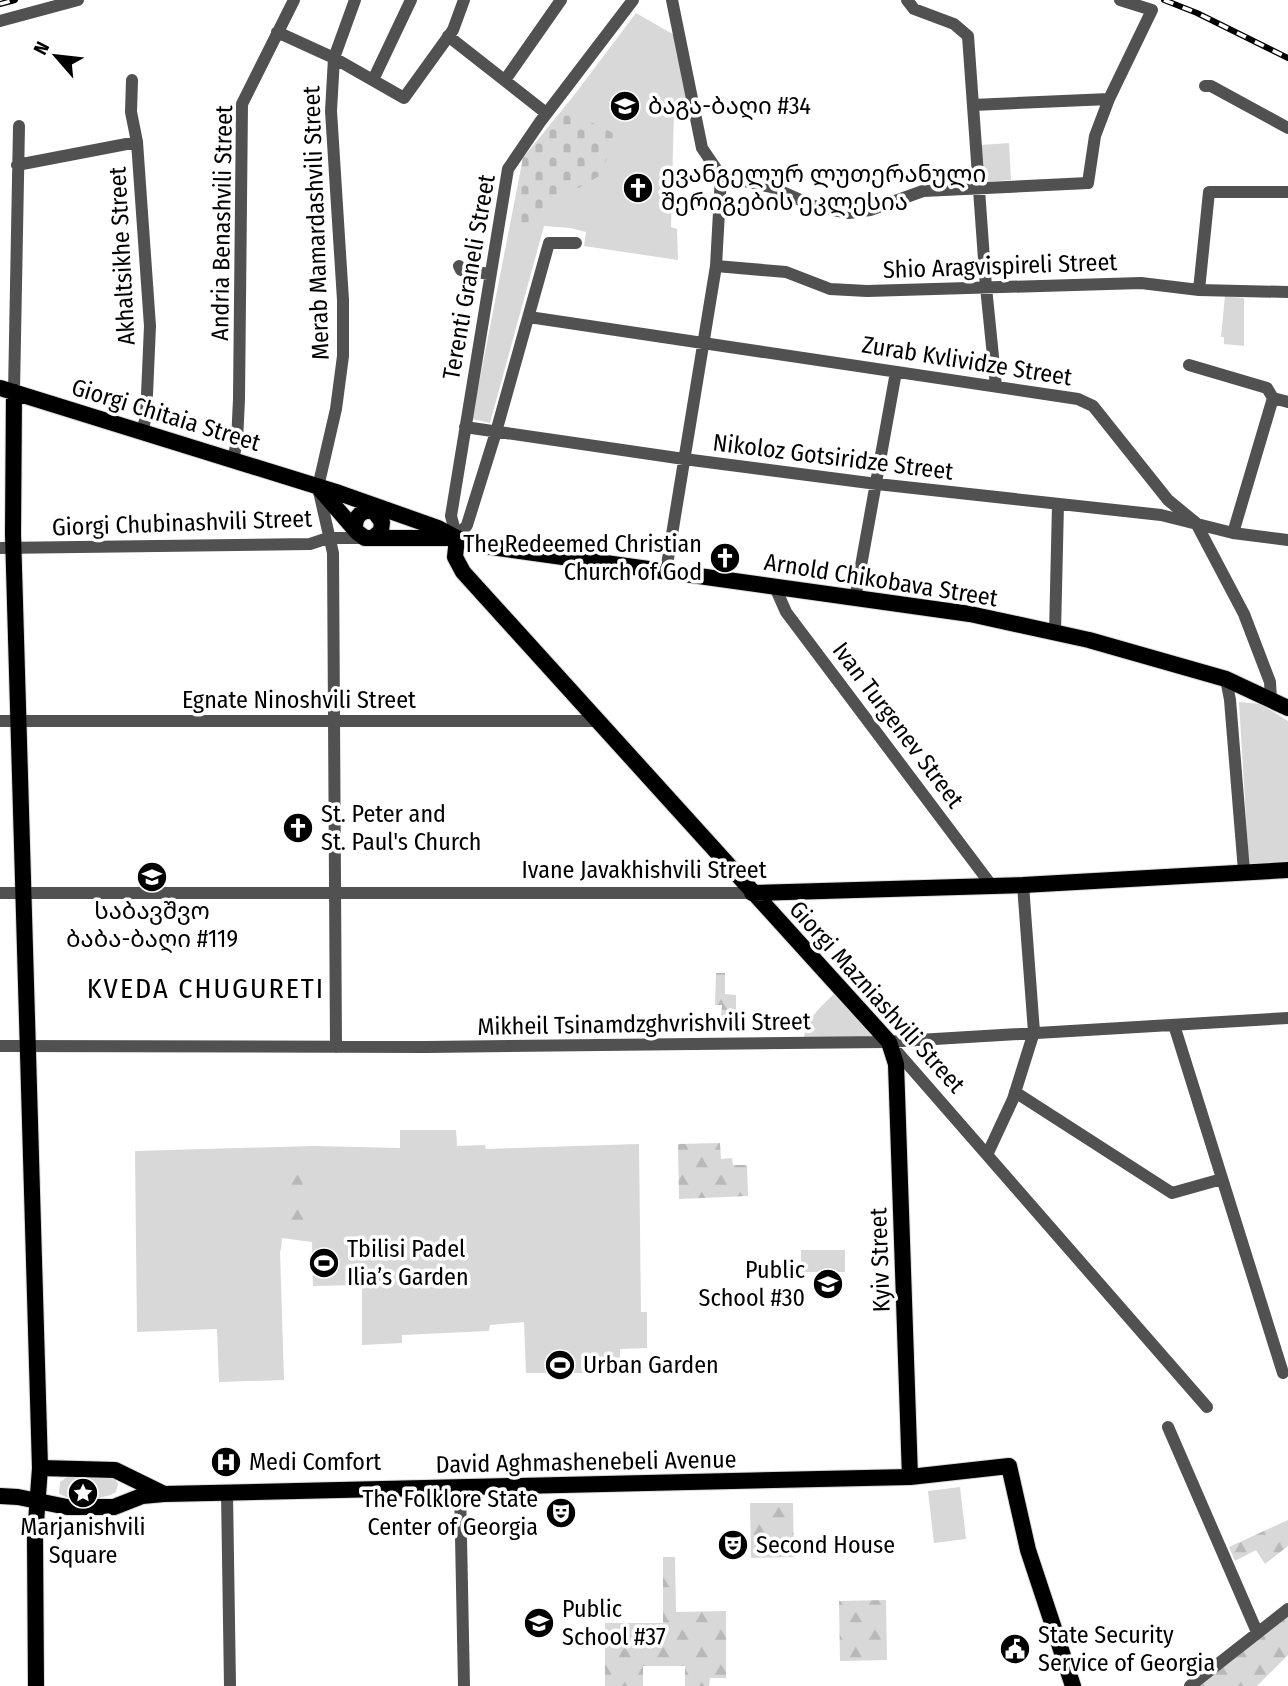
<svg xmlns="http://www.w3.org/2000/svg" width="1288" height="1686" viewBox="0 0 1288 1686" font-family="'Fira Sans Condensed','Noto Sans Georgian',sans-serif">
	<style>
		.green { fill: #d8d8d8 }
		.forest { fill: url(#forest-firs) }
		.cemetery { fill: url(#cemetery-stones) }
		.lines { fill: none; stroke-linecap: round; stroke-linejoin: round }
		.major-casing { stroke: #dbdbdb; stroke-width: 18 }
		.minor { stroke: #515151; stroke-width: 12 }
		.major { stroke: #000; stroke-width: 16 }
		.rail-casing { stroke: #000; stroke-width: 6 }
		.rail { stroke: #fff; stroke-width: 3.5; stroke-dasharray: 10; stroke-linecap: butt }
		.labels { text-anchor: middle; stroke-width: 7; stroke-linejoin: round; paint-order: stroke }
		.poi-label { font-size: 24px; fill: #000; stroke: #fff; text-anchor: start }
		.street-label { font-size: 24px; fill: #000; stroke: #fff }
		.quarter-label { font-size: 28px; letter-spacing: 2px; fill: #000; stroke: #fff }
	</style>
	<defs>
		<pattern id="forest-firs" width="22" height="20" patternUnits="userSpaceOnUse" patternTransform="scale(1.75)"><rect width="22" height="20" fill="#d8d8d8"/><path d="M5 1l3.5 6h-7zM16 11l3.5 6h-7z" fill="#b8b8b8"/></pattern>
		<pattern id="cemetery-stones" width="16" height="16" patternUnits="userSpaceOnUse" patternTransform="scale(1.75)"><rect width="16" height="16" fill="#d8d8d8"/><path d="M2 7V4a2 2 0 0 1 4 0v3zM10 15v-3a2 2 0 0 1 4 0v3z" fill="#b8b8b8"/></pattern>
	</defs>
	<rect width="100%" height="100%" fill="#fff"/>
	<path class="green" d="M636,13L676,36L692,107L674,109L671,227L677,229L678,260L584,246L586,232L570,228L544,226L490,423L472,419L523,158L575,94Z
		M1009,143L1011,180L983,182L981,145Z
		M1225,296L1244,298V346L1224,344V337H1221Z
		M1239,702L1261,704L1288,721V865L1249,866Z
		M836,992L872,1032L871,1037L804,1039C804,1020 824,1004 836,992Z
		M400,1130H456L457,1146L485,1145L486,1149L639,1144L641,1312H647V1348L620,1349V1369H584V1373H526L524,1322L490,1325L489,1331L402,1335V1343L362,1345V1285L313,1286L312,1242L282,1238L281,1250L280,1251L284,1380L219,1382L217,1329L137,1332L135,1151L314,1146L400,1148Z
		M801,1250H845V1272H801Z
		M106,1475L115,1479L118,1484L116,1492C105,1500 69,1502 59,1493L60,1482L67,1477Z
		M960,1487L966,1539L934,1543L928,1491Z"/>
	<path class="forest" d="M716,973H725V994L736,995V1018L721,1017L722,1005H715Z
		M720,1143L721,1159L732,1158L733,1165H747L748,1196L679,1199L678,1144Z
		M285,1164H302L304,1239L290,1238V1223L286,1222Z
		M750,1503H793L794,1557L751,1558Z
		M1288,1520V1546L1265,1564L1256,1550L1235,1561L1229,1547Z
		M663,1557H675L676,1612L726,1611V1678H710L709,1686H685V1666H643V1686H605V1623H663Z
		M886,1600L887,1660L840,1661L839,1601Z
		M1288,1616V1655L1257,1686H1199Z"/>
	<path class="cemetery" d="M564,109L615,134L601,175L554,202L544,226L511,224L523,158Z"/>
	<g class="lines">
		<g class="major-casing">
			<path id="major" d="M0,388L339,493L438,528L457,538L484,546L970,614L1089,640L1226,679L1288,708
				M14,392L13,534L40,1468L35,1536L36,1686
				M318,487L357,532L365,538H457
				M355,527C355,516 362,509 374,511L382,522L381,531L374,537
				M457,538L455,557L463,572L889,1042L896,1064L910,1477
				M752,893L1023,885L1288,870
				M40,1468L115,1470L162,1493
				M0,1496L18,1497L67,1507H114L142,1496L164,1494L910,1477L1009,1466L1028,1550L1073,1686"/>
		</g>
		<path class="minor" d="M672,0L702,148L721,176
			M907,0L914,9L954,24L968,36L986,287L996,386
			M0,21L78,0
			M277,32L334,58L404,98L453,30L464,0
			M448,36L546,113
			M132,80L131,112L137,142L150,326L146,417L142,431
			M373,80L411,0
			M505,80L561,0
			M1205,86H1211L1288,128
			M973,105L1109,99
			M17,165L137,142
			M721,176L771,187L814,206L849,213L870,210L923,191L1088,183L1095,136L1109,99L1152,10L1120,0
			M576,243H549L496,432L467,525L457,538L451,516L508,169L540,122L633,0
			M459,266L461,270L490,274
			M716,266L786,272L830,289L867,291L1141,283L1199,290L1288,292
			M1199,290L1209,192H1288
			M529,317L1078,399L1093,406L1168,500L1196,523L1244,614L1270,682L1271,699
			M1189,365L1267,388L1273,398
			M14,392L19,126
			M1273,398L1288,402
			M465,427L684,459L877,484L1161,515L1233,533L1288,540
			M233,459L237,442L239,399L242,104L294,0
			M1233,533L1273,398
			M0,548L310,544L328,538H365
			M666,571L716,266L721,176
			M775,587L786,612L992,886
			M855,599L896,372
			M1055,633L1058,504
			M1226,679L1230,700L1244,871
			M0,721H599
			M0,893H752
			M1174,1025L1283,1373
			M0,1046L426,1047L885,1042L1288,1018
			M892,1046L1207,1407
			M336,1047L333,553L318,487L336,409L343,356V300L331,111L334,58L355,0
			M1015,1092L1172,1193L1222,1179
			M987,1155L1013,1099L1034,1032L1023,885
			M1168,1427L1257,1632
			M460,1487L464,1686
			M227,1493L230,1686
			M1190,1686L1288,1609"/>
		<use href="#major" class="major"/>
		<g class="rail-casing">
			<path id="rail" d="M1164,0L1197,13L1288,58
				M0,4L15,0"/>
		</g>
		<use href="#rail" class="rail"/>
	</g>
	<defs>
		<g id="school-disc" transform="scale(1.575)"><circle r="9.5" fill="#000" stroke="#fff"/><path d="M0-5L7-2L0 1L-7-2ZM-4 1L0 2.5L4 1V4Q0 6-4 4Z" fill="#fff"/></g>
		<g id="church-disc" transform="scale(1.575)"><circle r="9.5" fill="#000" stroke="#fff"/><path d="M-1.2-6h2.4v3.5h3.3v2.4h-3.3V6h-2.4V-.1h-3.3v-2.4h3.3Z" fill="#fff"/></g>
		<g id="stadium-disc" transform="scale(1.575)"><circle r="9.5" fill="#000" stroke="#fff"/><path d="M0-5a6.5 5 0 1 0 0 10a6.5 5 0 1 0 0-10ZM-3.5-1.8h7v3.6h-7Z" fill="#fff"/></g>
		<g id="hospital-disc" transform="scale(1.575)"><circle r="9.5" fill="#000" stroke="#fff"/><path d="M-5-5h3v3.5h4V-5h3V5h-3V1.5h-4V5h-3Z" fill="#fff"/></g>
		<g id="sight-disc" transform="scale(1.575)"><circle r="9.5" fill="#000" stroke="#fff"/><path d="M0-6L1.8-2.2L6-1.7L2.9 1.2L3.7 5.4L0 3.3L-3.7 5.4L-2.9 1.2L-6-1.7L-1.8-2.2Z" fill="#fff"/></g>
		<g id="theatre-disc" transform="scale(1.575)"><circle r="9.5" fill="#000" stroke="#fff"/><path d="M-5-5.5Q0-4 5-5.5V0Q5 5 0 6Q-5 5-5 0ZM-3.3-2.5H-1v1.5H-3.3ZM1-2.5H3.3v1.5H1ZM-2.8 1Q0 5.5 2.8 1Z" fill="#fff"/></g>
		<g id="civic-disc" transform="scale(1.575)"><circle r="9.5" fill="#000" stroke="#fff"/><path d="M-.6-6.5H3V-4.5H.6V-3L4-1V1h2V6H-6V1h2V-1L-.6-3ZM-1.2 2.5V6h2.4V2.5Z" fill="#fff"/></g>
	</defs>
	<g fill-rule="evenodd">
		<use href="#school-disc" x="625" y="106"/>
		<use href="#church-disc" x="638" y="188"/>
		<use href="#church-disc" x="725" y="558"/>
		<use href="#church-disc" x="298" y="828"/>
		<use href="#school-disc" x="152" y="877"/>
		<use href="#stadium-disc" x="324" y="1263"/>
		<use href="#school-disc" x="828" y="1284"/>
		<use href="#stadium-disc" x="560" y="1365"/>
		<use href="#hospital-disc" x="226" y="1462"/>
		<use href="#sight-disc" x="83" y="1493"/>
		<use href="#theatre-disc" x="561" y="1513"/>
		<use href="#theatre-disc" x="733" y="1545"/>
		<use href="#school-disc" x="539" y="1623"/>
		<use href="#civic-disc" x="1015" y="1649"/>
	</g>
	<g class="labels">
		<g class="poi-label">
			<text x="648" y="114">ბაგა-ბაღი #34</text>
			<text x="661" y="182">ევანგელურ ლუთერანული<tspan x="661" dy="28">შერიგების ეკლესია</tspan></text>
			<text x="702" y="552" text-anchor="end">The Redeemed Christian<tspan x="702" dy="28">Church of God</tspan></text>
			<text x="321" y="822">St. Peter and<tspan x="321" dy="28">St. Paul's Church</tspan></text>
			<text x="152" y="919" text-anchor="middle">საბავშვო<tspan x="152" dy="28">ბაბა-ბაღი #119</tspan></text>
			<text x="347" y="1257">Tbilisi Padel<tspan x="347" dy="28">Ilia’s Garden</tspan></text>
			<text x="805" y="1278" text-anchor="end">Public<tspan x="805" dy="28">School #30</tspan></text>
			<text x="583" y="1373">Urban Garden</text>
			<text x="249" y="1470">Medi Comfort</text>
			<text x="538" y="1507" text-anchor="end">The Folklore State<tspan x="538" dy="28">Center of Georgia</tspan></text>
			<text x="83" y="1535" text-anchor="middle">Marjanishvili<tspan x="83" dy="28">Square</tspan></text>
			<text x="756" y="1553">Second House</text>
			<text x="562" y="1617">Public<tspan x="562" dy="28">School #37</tspan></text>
			<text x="1038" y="1643">State Security<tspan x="1038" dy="28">Service of Georgia</tspan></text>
		</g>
		<g class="street-label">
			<text transform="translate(222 223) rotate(-89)" y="8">Andria Benashvili Street</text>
			<text transform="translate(316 223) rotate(-92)" y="8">Merab Mamardashvili Street</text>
			<text transform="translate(122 256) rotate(-93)" y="8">Akhaltsikhe Street</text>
			<text transform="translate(1000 266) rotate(-2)" y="8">Shio Aragvispireli Street</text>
			<text transform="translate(469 277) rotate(-80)" y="8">Terenti Graneli Street</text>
			<text transform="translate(967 361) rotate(9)" y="8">Zurab Kvlividze Street</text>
			<text transform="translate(166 415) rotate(17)" y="8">Giorgi Chitaia Street</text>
			<text transform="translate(833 457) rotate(7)" y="8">Nikoloz Gotsiridze Street</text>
			<text transform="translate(182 523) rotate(-2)" y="8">Giorgi Chubinashvili Street</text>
			<text transform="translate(881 580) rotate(9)" y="8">Arnold Chikobava Street</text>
			<text x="299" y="708">Egnate Ninoshvili Street</text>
			<text transform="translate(898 725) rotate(53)" y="8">Ivan Turgenev Street</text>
			<text x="644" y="878">Ivane Javakhishvili Street</text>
			<text transform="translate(877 997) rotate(48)" y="8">Giorgi Mazniashvili Street</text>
			<text transform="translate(644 1024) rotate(-1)" y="8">Mikheil Tsinamdzghvrishvili Street</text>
			<text transform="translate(880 1260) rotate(-92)" y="8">Kyiv Street</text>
			<text transform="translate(586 1462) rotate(-1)" y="8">David Aghmashenebeli Avenue</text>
		</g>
		<g class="quarter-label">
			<text x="206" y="998">KVEDA CHUGURETI</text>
		</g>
	</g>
	<g transform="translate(56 56) rotate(298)" stroke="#ffffff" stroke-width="5" paint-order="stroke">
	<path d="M0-5L12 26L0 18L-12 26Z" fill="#000000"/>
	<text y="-10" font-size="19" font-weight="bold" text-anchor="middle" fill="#000000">N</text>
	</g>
</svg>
